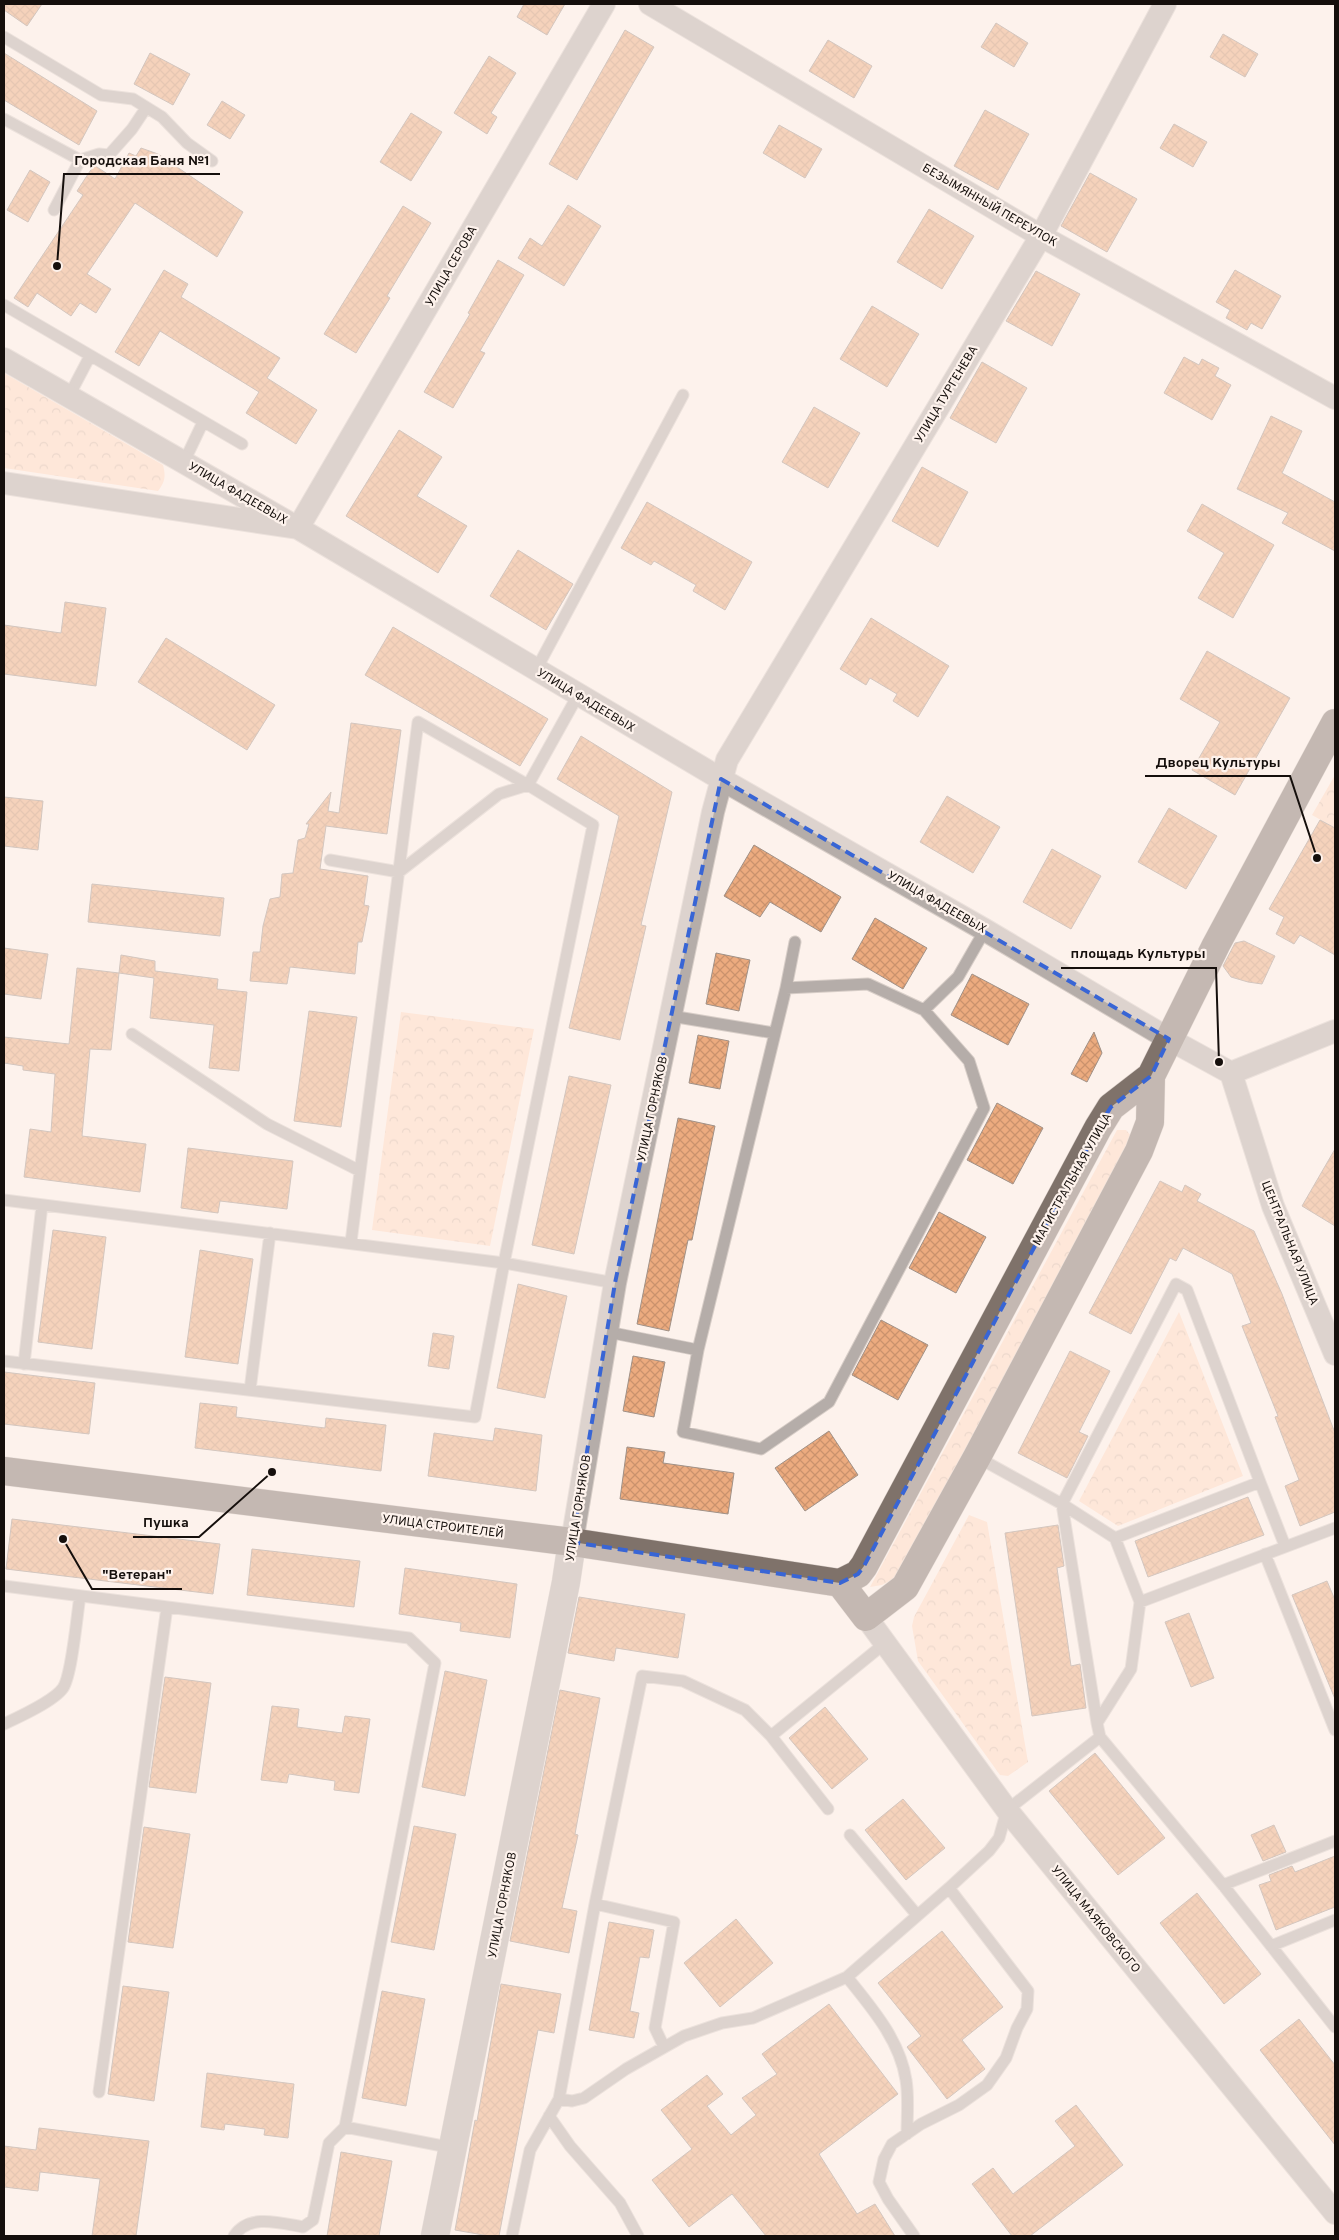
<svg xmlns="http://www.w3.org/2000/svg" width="1339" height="2240" viewBox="0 0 1339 2240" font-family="Overpass,sans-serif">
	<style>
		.park { fill: url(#park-crowns) }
		.building { fill: url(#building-cross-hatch); stroke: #a09187 }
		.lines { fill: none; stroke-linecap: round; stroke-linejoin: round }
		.service-casing { stroke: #d8cec8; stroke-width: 13 }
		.minor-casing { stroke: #d8cec8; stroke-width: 24 }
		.tertiary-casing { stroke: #d8cec8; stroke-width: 29 }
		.primary-casing { stroke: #d8cec8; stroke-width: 29 }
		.service { stroke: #b5ada9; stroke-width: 11 }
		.minor { stroke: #b5ada9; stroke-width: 22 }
		.tertiary { stroke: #b5ada9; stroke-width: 28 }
		.primary { stroke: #7f726a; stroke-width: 28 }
		.marked { fill: none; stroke: #3865d5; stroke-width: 4; stroke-dasharray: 10 6; stroke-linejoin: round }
		.labels { text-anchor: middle; stroke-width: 4.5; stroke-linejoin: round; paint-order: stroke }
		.street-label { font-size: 12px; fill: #150f0c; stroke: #fdf2ec }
		.leader { fill: none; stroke: #150f0c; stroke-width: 2 }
		.callout-dot { fill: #150f0c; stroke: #fdf2ec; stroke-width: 2 }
		.callout-label { font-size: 14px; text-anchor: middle; font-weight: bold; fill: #150f0c; stroke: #fdf2ec; stroke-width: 4.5; stroke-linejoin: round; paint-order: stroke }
	</style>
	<defs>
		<pattern id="park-crowns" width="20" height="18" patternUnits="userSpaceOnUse" patternTransform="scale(1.25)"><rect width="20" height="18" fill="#fed9c1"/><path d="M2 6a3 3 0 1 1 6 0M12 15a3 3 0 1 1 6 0" fill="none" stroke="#d9b9a5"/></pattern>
		<pattern id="building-cross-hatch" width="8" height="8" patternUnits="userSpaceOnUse" patternTransform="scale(1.25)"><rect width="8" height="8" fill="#ecab7f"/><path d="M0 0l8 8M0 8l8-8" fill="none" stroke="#ca926d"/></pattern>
	</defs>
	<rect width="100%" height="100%" fill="#fdf2ec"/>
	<path class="park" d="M4,373L163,465C166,476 165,482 158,491L4,468Z
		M1335,775V828L1312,815Z
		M401,1012L534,1029L490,1246L372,1230Z
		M1117,1130H1126L1133,1138L898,1577L882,1585L870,1587Z
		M1179,1312L1243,1476L1118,1526L1079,1501Z
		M969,1515L987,1522L1028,1762L1008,1776L1000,1775L918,1661L912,1626L914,1617Z"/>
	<path class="building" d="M4,4H42L27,26L4,10Z
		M524,4H565L547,35L517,17Z
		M996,23L1028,43L1014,67L981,47Z
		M625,30L654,47L577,180L549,164Z
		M1223,34L1258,54L1245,77L1210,57Z
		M828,40L872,66L854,98L809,71Z
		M4,53L97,111L79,145L4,100Z
		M150,53L190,74L173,105L134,84Z
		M489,56L516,73L491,113L497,117L487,134L454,113Z
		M222,101L245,115L230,139L207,125Z
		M985,110L1029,134L998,190L954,166Z
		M411,113L442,132L411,181L380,162Z
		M1174,124L1207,142L1193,167L1160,148Z
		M779,125L822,149L805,178L763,153Z
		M141,148L158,154L243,212L217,257L135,203L87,274L111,289L96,313L80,303L71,316L37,293L28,307L14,298L83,195L77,191L94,165L115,179L129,153L136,156Z
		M30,170L50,182L28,222L7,210Z
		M1090,173L1137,199L1107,252L1061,226Z
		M568,205L601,226L564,286L518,258L530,238L542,246Z
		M403,206L431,223L387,296L390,298L356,353L324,334Z
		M929,209L974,236L942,289L897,262Z
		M498,260L524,275L480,351L485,353L453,408L424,392L470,314L468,313Z
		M164,270L188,284L181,297L280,358L267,378L317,410L296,444L246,413L259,392L160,331L139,366L115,352Z
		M1235,270L1281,296L1262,329L1251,323L1247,330L1226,318L1230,310L1216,302Z
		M1036,271L1080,294L1052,346L1006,321Z
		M872,306L919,334L887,387L840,359Z
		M1184,357L1199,365L1202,359L1219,368L1215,376L1231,385L1212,420L1164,393Z
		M982,362L1027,388L996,443L950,418Z
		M814,407L860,433L828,488L782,462Z
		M1271,416L1302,431L1282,473L1335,502V551L1282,523L1288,513L1237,489Z
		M399,430L442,457L417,496L467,526L438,573L346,516Z
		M922,467L968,492L938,547L892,521Z
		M647,502L752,562L725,610L693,591L696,585L654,561L651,565L621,548Z
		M1202,504L1274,545L1233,618L1198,598L1224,553L1187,531Z
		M518,550L573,584L546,630L490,596Z
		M65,602L106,608L96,686L4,674V625L61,633Z
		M871,618L949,666L918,717L893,701L897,694L870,678L866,685L840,669Z
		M393,627L548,719L520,766L365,675Z
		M166,638L275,705L247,750L138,682Z
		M1207,651L1290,698L1235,795L1192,770L1220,722L1180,699Z
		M351,723L401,730L387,834L326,826L320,869L368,876L364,905L369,906L362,942H358L355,974L290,967L287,984L250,981L253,952H260L263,926L270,899L280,897L282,874L293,873L298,840L305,838L309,824H306L331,792L328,811L339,813Z
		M581,736L672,792L641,925L646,926L620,1040L569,1028L619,816L557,779Z
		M947,796L1000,827L973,873L920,842Z
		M4,797L43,801L38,850L4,846Z
		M1169,808L1217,836L1186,889L1138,862Z
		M1320,820L1335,828V955L1300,935L1294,944L1276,934L1284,917L1269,909Z
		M754,845L841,897L821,932L770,902L760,917L724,896Z
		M1052,849L1101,876L1071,929L1023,902Z
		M92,884L224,898L220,936L88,922Z
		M875,918L927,948L903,989L852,959Z
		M1244,941L1275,956L1262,984L1248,982L1231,977L1223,966L1235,943Z
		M4,948L48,954L41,999L4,994Z
		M716,953L750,960L739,1011L706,1004Z
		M121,955L155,961V971L218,979L217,989L247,992L239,1071L209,1068L214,1025L150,1018L154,978L119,973Z
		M77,968L119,973L111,1050L90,1049L82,1136L146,1144L140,1192L24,1177L30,1129L51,1132L55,1074L23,1070V1066L4,1063V1037L69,1044Z
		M972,974L1029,1004L1008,1045L951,1015Z
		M309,1011L357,1017L341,1127L294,1121Z
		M1094,1032L1102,1053L1087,1082L1071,1074Z
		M698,1035L729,1041L720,1089L689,1083Z
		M569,1076L611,1085L574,1254L532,1245Z
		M997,1103L1043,1128L1013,1184L967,1160Z
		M678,1118L715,1126L692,1240H688L669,1331L637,1324Z
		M188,1148L293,1161L287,1209L220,1201L218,1213L181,1208Z
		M1335,1149V1226L1302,1206Z
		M1160,1181L1182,1192L1185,1185L1201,1194L1197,1201L1254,1231L1282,1294L1335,1433V1512L1300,1526L1285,1486L1299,1480L1275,1417L1278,1416L1242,1326L1251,1323L1232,1274L1183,1248L1176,1261L1170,1258L1131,1334L1089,1313Z
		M939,1212L986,1237L956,1293L909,1268Z
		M53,1230L106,1237L92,1349L38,1342Z
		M200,1250L253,1259L238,1364L185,1357Z
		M518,1284L567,1296L545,1398L497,1388Z
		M881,1320L928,1345L898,1400L852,1375Z
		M433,1333L454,1336L449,1369L428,1366Z
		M1070,1351L1110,1371L1079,1432L1088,1436L1067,1478L1018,1453Z
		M633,1356L665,1362L654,1417L623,1411Z
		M4,1372L95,1383L89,1434L4,1424Z
		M200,1403L237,1407L236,1417L325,1428L326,1418L386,1425L381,1471L195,1448Z
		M495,1428L542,1435L536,1491L428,1476L434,1433L493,1441Z
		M829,1431L858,1475L805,1511L775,1468Z
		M627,1447L665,1452L663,1463L734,1473L728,1514L620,1499Z
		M1248,1497L1264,1535L1148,1577L1135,1541Z
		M12,1519L220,1544L213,1594L6,1569Z
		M1058,1525L1064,1566L1057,1568L1071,1666L1080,1664L1086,1708L1032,1716L1005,1533Z
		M252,1549L360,1561L354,1607L247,1595Z
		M405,1568L517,1584L510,1638L460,1631L461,1623L399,1614Z
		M1327,1581L1335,1600V1699L1292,1595Z
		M579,1597L685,1614L678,1658L616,1648L614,1661L568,1653Z
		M1189,1613L1214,1678L1191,1687L1165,1622Z
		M445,1671L487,1680L465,1796L422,1787Z
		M165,1677L211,1683L196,1793L149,1787Z
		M560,1690L600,1698L575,1834L578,1835L562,1908L577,1911L569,1953L510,1941Z
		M272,1706L299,1709L297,1727L342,1733L345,1716L370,1719L359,1793L334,1790L335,1781L289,1774L287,1783L261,1780Z
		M825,1707L868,1759L832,1789L789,1738Z
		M1095,1753L1165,1838L1118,1875L1049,1791Z
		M903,1799L945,1848L906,1880L865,1830Z
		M1274,1825L1286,1852L1263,1861L1251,1835Z
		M414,1826L456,1834L434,1950L391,1942Z
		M144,1827L190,1834L173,1948L128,1942Z
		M1335,1856V1907L1276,1930L1259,1885L1271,1881L1269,1875L1292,1866L1295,1872Z
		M1197,1893L1261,1974L1224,2004L1160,1923Z
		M736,1919L773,1963L720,2007L684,1963Z
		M609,1922L654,1930L649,1958L640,1957L630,2011L639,2013L634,2038L589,2030Z
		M942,1931L1003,2007L962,2040L985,2069L947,2099L907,2047L921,2036L878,1983Z
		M501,1984L561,1994L554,2033L538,2030L499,2236H489L455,2230L475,2120L477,2121Z
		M123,1986L169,1992L154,2101L108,2094Z
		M382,1991L425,1999L406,2106L362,2098Z
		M829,2004L898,2094L819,2154L857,2214L875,2204L895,2236H766L732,2194L689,2227L652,2180L692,2149L661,2110L707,2075L723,2094L707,2106L731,2135L756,2115L742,2098L777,2074L762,2054Z
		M1299,2019L1335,2065V2145L1260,2050Z
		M207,2073L294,2084L288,2138L264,2135L265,2129L225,2124L224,2130L201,2127Z
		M1076,2105L1123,2165L1030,2236H1012L972,2184L993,2168L1013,2194L1075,2146L1055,2121Z
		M39,2128L149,2141L136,2236H92L100,2179L40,2172L38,2191L4,2187V2146L36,2150Z
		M341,2152L392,2161L379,2236H327Z"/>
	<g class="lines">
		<g class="service-casing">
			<path id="service" d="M4,37L101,95L133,99L162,117L187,143L212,161
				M4,119L80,160L99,154L109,155L132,129L146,108
				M54,210L80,160
				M4,305L242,444
				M69,396L90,356
				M184,462L203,422
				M536,670L683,395
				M330,860L399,872L499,794L528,785
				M786,988L795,942
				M924,1010L958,977L985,930
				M671,1016L774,1033
				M132,1034L267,1124L360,1171
				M4,1200L504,1263L615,1283
				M351,1242L418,722L528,785
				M608,1332L698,1350L683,1432L761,1449L829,1402L984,1108L969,1061L924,1010L868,984L786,988L698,1350
				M4,1361L475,1417L504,1263L593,825L528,785L578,695
				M24,1364L42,1205
				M250,1390L270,1233
				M977,1457L1062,1504L1115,1538
				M1265,1554L1335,1730
				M4,1586L409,1638L435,1663L345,2127L453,2148
				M1140,1602L1115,1538L1260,1482L1285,1546
				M1097,1723L1062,1504L1176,1284L1187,1290L1260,1482
				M4,1724C19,1717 54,1701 63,1688C72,1675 77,1614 80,1596
				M1100,1737L1223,1885L1335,2027
				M828,1809L771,1736L884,1644
				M850,1835L917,1915
				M1223,1885L1335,1841
				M595,1904L674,1922L655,2028L664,2047
				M1271,1946L1335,1920
				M847,1977C871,2007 900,2040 906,2080C909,2097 907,2116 907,2134
				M99,2092L167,1607
				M559,2099L572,2101L584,2098L626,2069L684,2036L722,2023L753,2018L847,1977L949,1888
				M549,2116L570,2146L620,2203L638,2236
				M234,2236C249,2213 280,2223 303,2227L313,2220L329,2143L345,2127
				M512,2236L530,2150L559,2099L595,1904L642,1676L683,1681L745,1710L771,1736
				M914,2236L888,2199L879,2182L884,2159L892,2144L921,2124L959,2105L987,2085L1006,2058L1017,2028L1027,2009L1028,1991L949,1888L989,1851L999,1838L1007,1810L1100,1737L1097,1723L1131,1669L1140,1602L1335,1528"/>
		</g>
		<g class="minor-casing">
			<path id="minor" d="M650,4L1041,236L1335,398
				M4,359L298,528L721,779L985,930L1169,1039L1231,1073L1335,1031
				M4,483L298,528L604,4
				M1231,1073L1273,1206L1335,1354
				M572,1542L615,1283L713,812L727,760L1041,236L1165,4
				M866,1617L1007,1810L1335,2213"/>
		</g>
		<g class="tertiary-casing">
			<path id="tertiary" d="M435,2236L566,1582L572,1542"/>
		</g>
		<g class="primary-casing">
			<path id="primary" d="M4,1471L572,1542L840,1583L866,1617L905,1587L977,1457L1139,1151L1150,1122L1151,1076
				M840,1583L858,1574L864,1566L1098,1128L1111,1107L1151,1076L1216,945L1335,723"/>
		</g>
		<use href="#service" class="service"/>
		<use href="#minor" class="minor"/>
		<use href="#tertiary" class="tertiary"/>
		<use href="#primary" class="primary"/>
	</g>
	<path d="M0 0H1339V2240H0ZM721,779L1169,1039L1151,1076L1111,1107L1098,1128L864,1566L858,1574L840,1583L572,1542L615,1283Z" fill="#fdf2ec" fill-opacity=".55" fill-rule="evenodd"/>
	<path class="marked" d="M721,779L1169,1039L1151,1076L1111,1107L1098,1128L864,1566L858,1574L840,1583L572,1542L615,1283Z"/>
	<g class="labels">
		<g class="street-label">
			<text transform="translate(990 205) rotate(30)" y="4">БЕЗЫМЯННЫЙ ПЕРЕУЛОК</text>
			<text transform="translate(451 266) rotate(-60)" y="4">УЛИЦА СЕРОВА</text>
			<text transform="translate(946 394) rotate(-59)" y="4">УЛИЦА ТУРГЕНЕВА</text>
			<text transform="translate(238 493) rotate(30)" y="4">УЛИЦА ФАДЕЕВЫХ</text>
			<text transform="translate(586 700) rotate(31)" y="4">УЛИЦА ФАДЕЕВЫХ</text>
			<text transform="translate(937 902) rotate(30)" y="4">УЛИЦА ФАДЕЕВЫХ</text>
			<text transform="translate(652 1109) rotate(-78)" y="4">УЛИЦА ГОРНЯКОВ</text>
			<text transform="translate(1072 1179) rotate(-61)" y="4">МАГИСТРАЛЬНАЯ УЛИЦА</text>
			<text transform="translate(1290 1243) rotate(68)" y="4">ЦЕНТРАЛЬНАЯ УЛИЦА</text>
			<text transform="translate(578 1508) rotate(-81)" y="4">УЛИЦА ГОРНЯКОВ</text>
			<text transform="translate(443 1526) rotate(7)" y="4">УЛИЦА СТРОИТЕЛЕЙ</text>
			<text transform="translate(502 1905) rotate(-79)" y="4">УЛИЦА ГОРНЯКОВ</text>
			<text transform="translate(1096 1919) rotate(51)" y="4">УЛИЦА МАЯКОВСКОГО</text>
		</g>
	</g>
	<path class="leader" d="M57 266L64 174H220M1317 858L1290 776H1145M1219 1062L1216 968H1061M272 1472L199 1537H133M63 1539L92 1589H182"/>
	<g class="callout-dot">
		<circle cx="57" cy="266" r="5"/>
		<circle cx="1317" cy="858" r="5"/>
		<circle cx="1219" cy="1062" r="5"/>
		<circle cx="272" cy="1472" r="5"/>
		<circle cx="63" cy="1539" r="5"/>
	</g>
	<g class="callout-label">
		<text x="142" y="165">Городская Баня №1</text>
		<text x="1218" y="767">Дворец Культуры</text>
		<text x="1138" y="958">площадь Культуры</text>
		<text x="166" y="1527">Пушка</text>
		<text x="137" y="1579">"Ветеран"</text>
	</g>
	<rect width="1339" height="2240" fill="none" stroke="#150f0c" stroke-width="10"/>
</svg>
